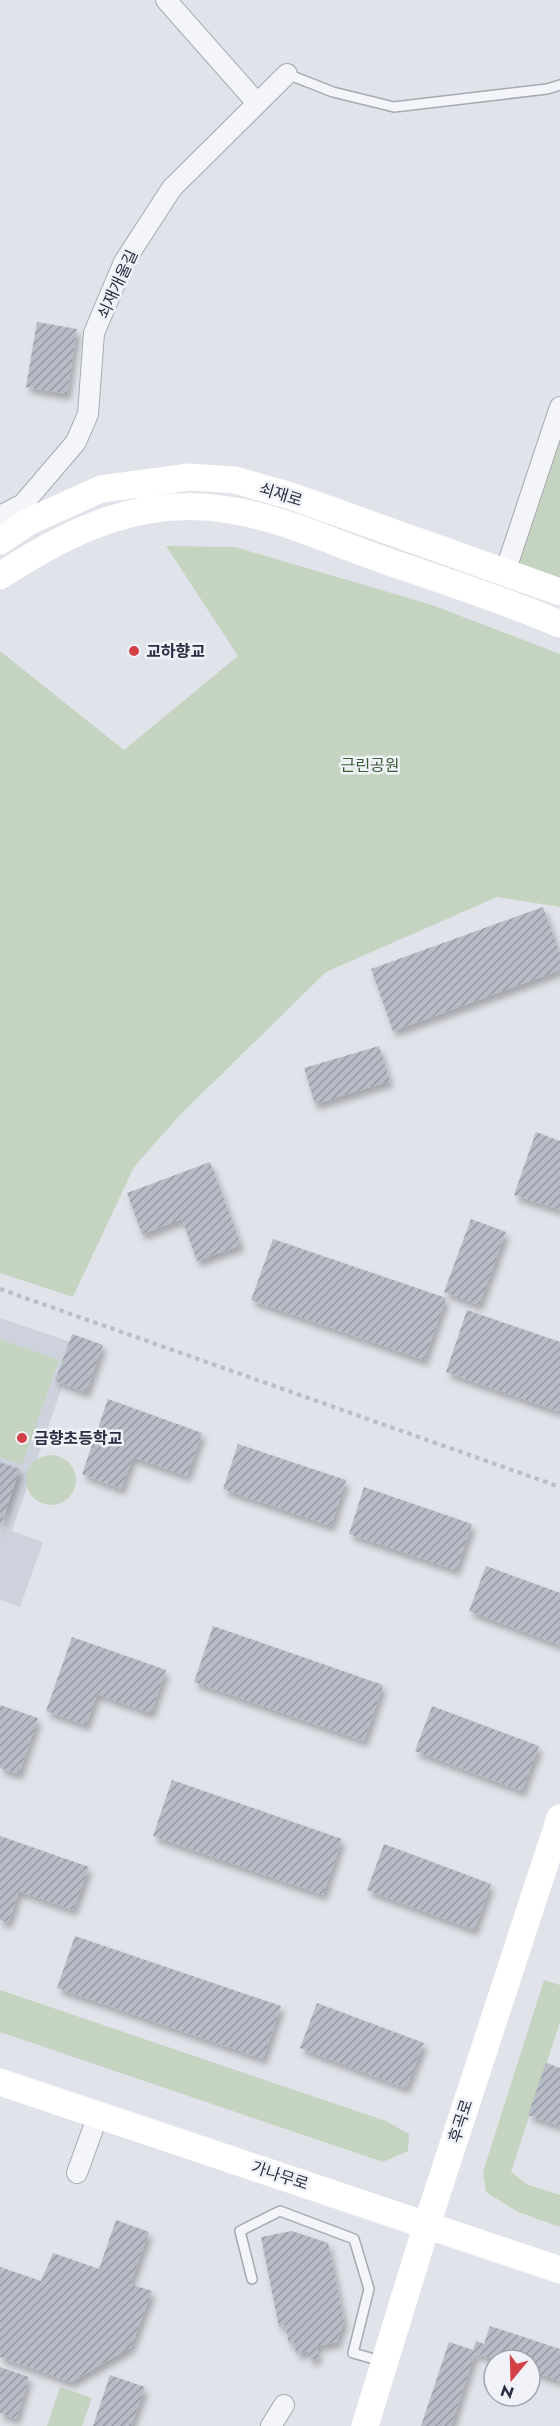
<svg xmlns="http://www.w3.org/2000/svg" width="560" height="2426" viewBox="0 0 560 2426" font-family="Jost,'Noto Sans KR',sans-serif">
	<style>
		.built { fill: #ced2dc }
		.green { fill: #c4d4c1 }
		.building { fill: url(#building-hatch); filter: url(#shadow) }
		.lines { fill: none; stroke-linecap: round; stroke-linejoin: round }
		.lane-casing { stroke: #a6a9b4; stroke-width: 12 }
		.street-casing { stroke: #a6a9b4; stroke-width: 22 }
		.path { stroke: #babec5; stroke-width: 4; stroke-dasharray: 4.5 4.5; stroke-linecap: butt }
		.lane { stroke: #f3f5f8; stroke-width: 9 }
		.street { stroke: #f3f5f8; stroke-width: 20 }
		.secondary { stroke: #fff; stroke-width: 27 }
		.poi-dot { fill: #d34146; stroke: #f0f2f7; stroke-width: 2 }
		.labels { text-anchor: middle; stroke-width: 5; stroke-linejoin: round; paint-order: stroke }
		.street-label { font-size: 16px; fill: #282f42; stroke: #f0f2f7 }
		.poi-label { font-size: 16px; font-weight: bold; fill: #282f42; stroke: #f0f2f7; text-anchor: start }
		.park-label { font-size: 16px; fill: #385e35; stroke: #f0f2f7 }
	</style>
	<defs>
		<pattern id="building-hatch" width="6" height="6" patternUnits="userSpaceOnUse" patternTransform="scale(1.5)"><rect width="6" height="6" fill="#b7bcc7"/><path d="M-1 1l2-2M0 6l6-6M5 7l2-2" fill="none" stroke="#9599a3"/></pattern>
		<filter id="shadow"><feDropShadow dx="3.5" dy="6" stdDeviation="3" flood-color="#0004"/></filter>
	</defs>
	<rect width="100%" height="100%" fill="#e1e3ea"/>
	<path class="built" d="M0,1318L77,1344L12,1531L43,1542L20,1607L0,1600Z"/>
	<path class="green" d="M559,442H560V581L517,567Z
		M166,546L235,547L432,605L560,654V907L497,897L326,972L178,1117L134,1167L73,1297L0,1273V651L124,750L238,656Z
		M0,1339L59,1360L22,1465L0,1457Z
		M26 1480a25 25 0 1 1 50 0a25 25 0 1 1-50 0Z
		M544,1980L560,1985V2022L511,2172L528,2185L560,2195V2227L518,2212L486,2192L483,2172Z
		M0,1990L386,2121L409,2134L408,2151L383,2162L0,2032Z
		M60,2387L92,2398L82,2426H47Z"/>
	<path class="building" d="M37,322L77,329L67,394L26,387Z
		M543,907L560,954V970L393,1031L371,969Z
		M379,1046L390,1081L315,1104L304,1068Z
		M536,1132L560,1141V1210L514,1195Z
		M210,1162L241,1245L197,1261L182,1219L142,1234L127,1193Z
		M471,1219L506,1232L479,1305L444,1292Z
		M273,1239L446,1298L424,1360L251,1300Z
		M467,1310L560,1342V1412L446,1372Z
		M72,1334L103,1345L86,1392L55,1381Z
		M108,1399L202,1433L187,1476L133,1457L121,1489L82,1474Z
		M238,1444L346,1480L331,1526L223,1489Z
		M0,1462L20,1469L0,1527Z
		M364,1487L472,1524L456,1570L349,1534Z
		M486,1566L560,1593V1645L469,1611Z
		M213,1626L383,1685L364,1741L194,1682Z
		M72,1637L166,1670L151,1713L97,1694L86,1725L46,1711Z
		M0,1705L38,1718L19,1774L0,1768Z
		M432,1706L539,1746L522,1791L415,1751Z
		M172,1780L342,1839L323,1895L153,1836Z
		M0,1836L89,1867L73,1910L19,1891L8,1923L0,1920Z
		M384,1844L491,1884L474,1930L367,1890Z
		M75,1936L281,2006L263,2059L57,1988Z
		M317,2003L424,2043L406,2088L300,2048Z
		M546,2063L560,2068V2126L528,2115Z
		M116,2220L149,2232L130,2284L152,2291L131,2347L71,2382L0,2357V2267L41,2281L53,2253L99,2269Z
		M292,2231L328,2243L344,2321L337,2342L316,2346L319,2358L310,2360L308,2351L296,2354L294,2342L289,2344L285,2325L279,2327L261,2237Z
		M490,2326L560,2349V2381L530,2371V2360H497L475,2353L451,2426H421L449,2342L473,2350L476,2341L484,2344Z
		M0,2367L29,2377L16,2419L0,2413Z
		M110,2375L145,2387L131,2426H93Z"/>
	<g class="lines">
		<g class="lane-casing">
			<path id="lane" d="M287,74L333,92L394,107L547,89L560,85
				M252,2279L240,2231L280,2211L354,2239L369,2289L353,2353L381,2361"/>
		</g>
		<g class="street-casing">
			<path id="street" d="M166,0L257,103
				M0,516L23,504L76,442L88,414L94,333L124,262L172,188L287,74
				M505,572L560,407
				M77,2173L98,2115
				M271,2426L284,2405"/>
		</g>
		<path class="path" d="M0,1289L560,1487"/>
		<use href="#lane" class="lane"/>
		<use href="#street" class="street"/>
		<path class="secondary" d="M0,541L28,522L101,489L190,477L235,480L291,496L560,592
			M0,576C70,530 142,495 230,510C281,518 332,542 381,559C440,580 502,599 560,624
			M0,2082L560,2270
			M365,2426L427,2224L560,1818"/>
	</g>
	<g class="poi-dot">
		<circle cx="134" cy="651" r="6"/>
		<circle cx="22" cy="1438" r="6"/>
	</g>
	<g class="labels">
		<g class="street-label">
			<text transform="translate(117 284) rotate(-65)" y="6">쇠재개울길</text>
			<text transform="translate(281 494) rotate(17)" y="6">쇠재로</text>
			<text transform="translate(460 2121) rotate(-72)" y="6">후곡로</text>
			<text transform="translate(280 2175) rotate(18)" y="6">가나무로</text>
		</g>
		<g class="poi-label">
			<text x="146" y="657">교하향교</text>
			<text x="34" y="1444">금향초등학교</text>
		</g>
		<g class="park-label">
			<text x="370" y="771">근린공원</text>
		</g>
	</g>
	<g transform="translate(512 2378) rotate(199)"><circle r="28" fill="#f0f2f7" stroke="#a0a4af" stroke-width="1.5"/>
	<path d="M0-4.5L10 22L0 15L-10 22Z" fill="#d34146"/>
	<text y="-9" font-size="16" font-weight="bold" text-anchor="middle" fill="#282f42">N</text>
	</g>
</svg>
